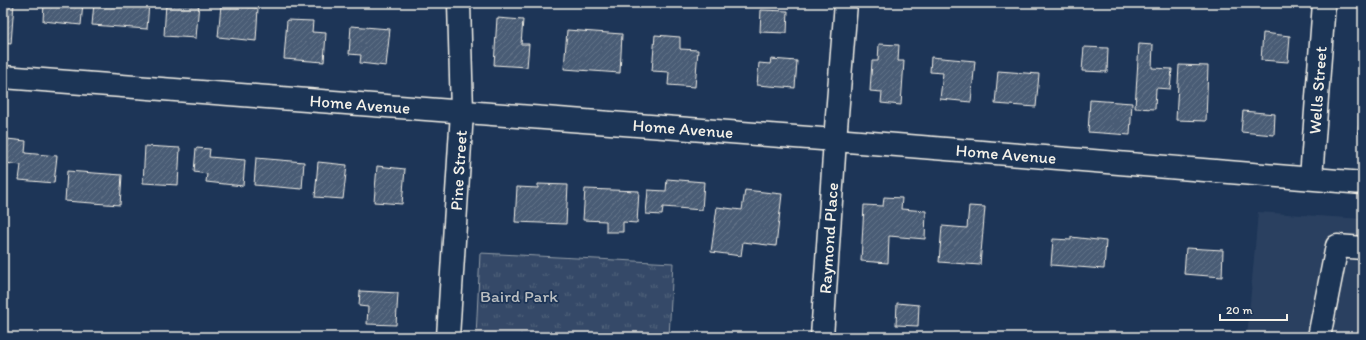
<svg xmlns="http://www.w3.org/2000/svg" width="1366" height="340" viewBox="0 0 1366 340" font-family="Itim,sans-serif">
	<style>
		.built { fill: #2a4060 }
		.grass { fill: url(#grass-tufts); stroke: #949ea8 }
		.building { fill: url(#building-hatch); stroke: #f4f1e8 }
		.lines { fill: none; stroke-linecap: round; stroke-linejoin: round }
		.minor-casing { stroke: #f4f1e8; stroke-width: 25 }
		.major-casing { stroke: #f4f1e8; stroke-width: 25 }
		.minor { stroke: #1d3557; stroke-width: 22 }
		.major { stroke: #1d3557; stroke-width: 22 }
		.labels { text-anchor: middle; stroke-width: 3.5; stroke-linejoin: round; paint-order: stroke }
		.street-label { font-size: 17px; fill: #f4f1e8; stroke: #1d3557 }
		.park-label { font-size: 17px; fill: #bbbfc1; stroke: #1d3557 }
	</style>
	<defs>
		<pattern id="grass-tufts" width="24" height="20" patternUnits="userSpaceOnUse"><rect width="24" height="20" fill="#354a67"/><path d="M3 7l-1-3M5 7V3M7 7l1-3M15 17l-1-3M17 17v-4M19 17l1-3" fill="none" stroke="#53657d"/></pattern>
		<pattern id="building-hatch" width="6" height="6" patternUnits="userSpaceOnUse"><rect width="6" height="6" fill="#485b74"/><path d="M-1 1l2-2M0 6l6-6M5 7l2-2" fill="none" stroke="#637388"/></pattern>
	</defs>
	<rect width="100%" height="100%" fill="#1d3557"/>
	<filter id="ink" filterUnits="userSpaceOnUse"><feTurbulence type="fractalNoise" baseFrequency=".025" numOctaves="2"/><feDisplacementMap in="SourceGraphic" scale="8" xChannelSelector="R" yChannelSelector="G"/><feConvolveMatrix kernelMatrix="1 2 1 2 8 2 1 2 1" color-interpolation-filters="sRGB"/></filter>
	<g filter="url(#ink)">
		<path class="built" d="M1258,212L1363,219V337H1247Z"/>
		<path class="grass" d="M480,253L673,263L669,337H476Z"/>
		<path class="building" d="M3,3H14L11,44L3,43Z
			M44,3H83L81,25L43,21Z
			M94,3H149L147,29L92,25Z
			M166,3H199L196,38L164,36Z
			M221,5L258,8L256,41L218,37Z
			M761,10L788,11L787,33L760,32Z
			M497,18L523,20L521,44H529L527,67L494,65Z
			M287,20L313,21L312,32L326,33L324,62L284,59Z
			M351,26L390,29L386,66L360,63L361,55L349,54Z
			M567,30L622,34L620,73L564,69Z
			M1263,33L1290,36L1288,62L1261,60Z
			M655,35L680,37V49L698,50L695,87L668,85L669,72L652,71Z
			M879,44L899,45L898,61H904L901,105L881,103L882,92L870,91L872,61H878Z
			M1139,44L1153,45L1152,68L1172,69L1170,89L1156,88L1155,109L1135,108Z
			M1084,47L1108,48L1107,72L1082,71Z
			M931,57L975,61L971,102L940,99L943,73L930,72Z
			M771,59L797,61L795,88L757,85L759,63L770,64Z
			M1179,65L1208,66L1206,121L1176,120Z
			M998,71L1039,74L1036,107L995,104Z
			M1360,98H1363V134L1358,133Z
			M1090,100L1132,103L1130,135L1088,132Z
			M1243,111L1275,114L1274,135L1241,132Z
			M7,139L26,141L25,153L57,156L54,183L19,180L21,165L5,163Z
			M145,146L180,148L178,185L143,183Z
			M196,148L210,149L209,157L245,160L243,186L206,182L207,174L194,172Z
			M256,158L304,162L302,189L254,185Z
			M318,162L347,165L343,199L315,197Z
			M377,166L405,169L402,204L374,202Z
			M67,171L122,175L120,205L65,201Z
			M667,179L704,182L702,210L663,207L662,215L646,214L648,190L666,191Z
			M538,184L568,185L566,224L515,222L517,187L538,188Z
			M585,189L639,191L637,223L623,222V232H606V221L583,220Z
			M745,190L782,194L776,246L743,242L741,256L711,252L717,207L742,210Z
			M884,197L902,198L901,209L926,211L925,239L889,236L888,263L861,261L864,205L883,206Z
			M969,206L985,207L980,265L939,262L942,226L967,228Z
			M1071,237L1106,241L1104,269L1051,265L1053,239L1071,240Z
			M1186,248L1223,250L1222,277L1184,274Z
			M3,290H5L6,330H3Z
			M360,291L398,293L396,325L367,324L368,307L359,306Z
			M897,303L919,305L918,326L896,325Z"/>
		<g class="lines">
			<g class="minor-casing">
				<g id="minor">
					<path id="s1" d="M1311,178L1324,3"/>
					<path id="s2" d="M448,337L462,112"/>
					<path id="s3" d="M822,337L835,140L846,3"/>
					<path d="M1319,337L1337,246L1363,248"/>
				</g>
			</g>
			<g class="major-casing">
				<g id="major">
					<path d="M459,3L462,112"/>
					<path id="s4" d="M3,77L835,140L1363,183"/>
				</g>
			</g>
			<use href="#minor" class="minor"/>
			<use href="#major" class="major"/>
		</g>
	</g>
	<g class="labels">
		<g class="street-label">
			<text dy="6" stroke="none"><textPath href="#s1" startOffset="88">Wells Street</textPath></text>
			<text dy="6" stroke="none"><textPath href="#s4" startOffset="358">Home Avenue</textPath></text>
			<text dy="6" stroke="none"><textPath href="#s4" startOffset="682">Home Avenue</textPath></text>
			<text dy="6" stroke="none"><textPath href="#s4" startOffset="1006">Home Avenue</textPath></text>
			<text dy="6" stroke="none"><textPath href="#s2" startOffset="167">Pine Street</textPath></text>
			<text dy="6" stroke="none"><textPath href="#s3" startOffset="99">Raymond Place</textPath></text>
		</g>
		<g class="park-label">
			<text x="519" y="302">Baird Park</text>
		</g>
	</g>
	<rect width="1366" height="340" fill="none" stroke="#1d3557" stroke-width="16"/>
	<rect x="8" y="8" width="1350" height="324" fill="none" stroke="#f4f1e8" stroke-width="1.5" filter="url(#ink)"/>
	<path d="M1220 314v6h67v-6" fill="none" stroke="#f4f1e8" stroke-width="2"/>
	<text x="1226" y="314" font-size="12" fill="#f4f1e8" stroke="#1d3557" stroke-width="3" paint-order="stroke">20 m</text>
</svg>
